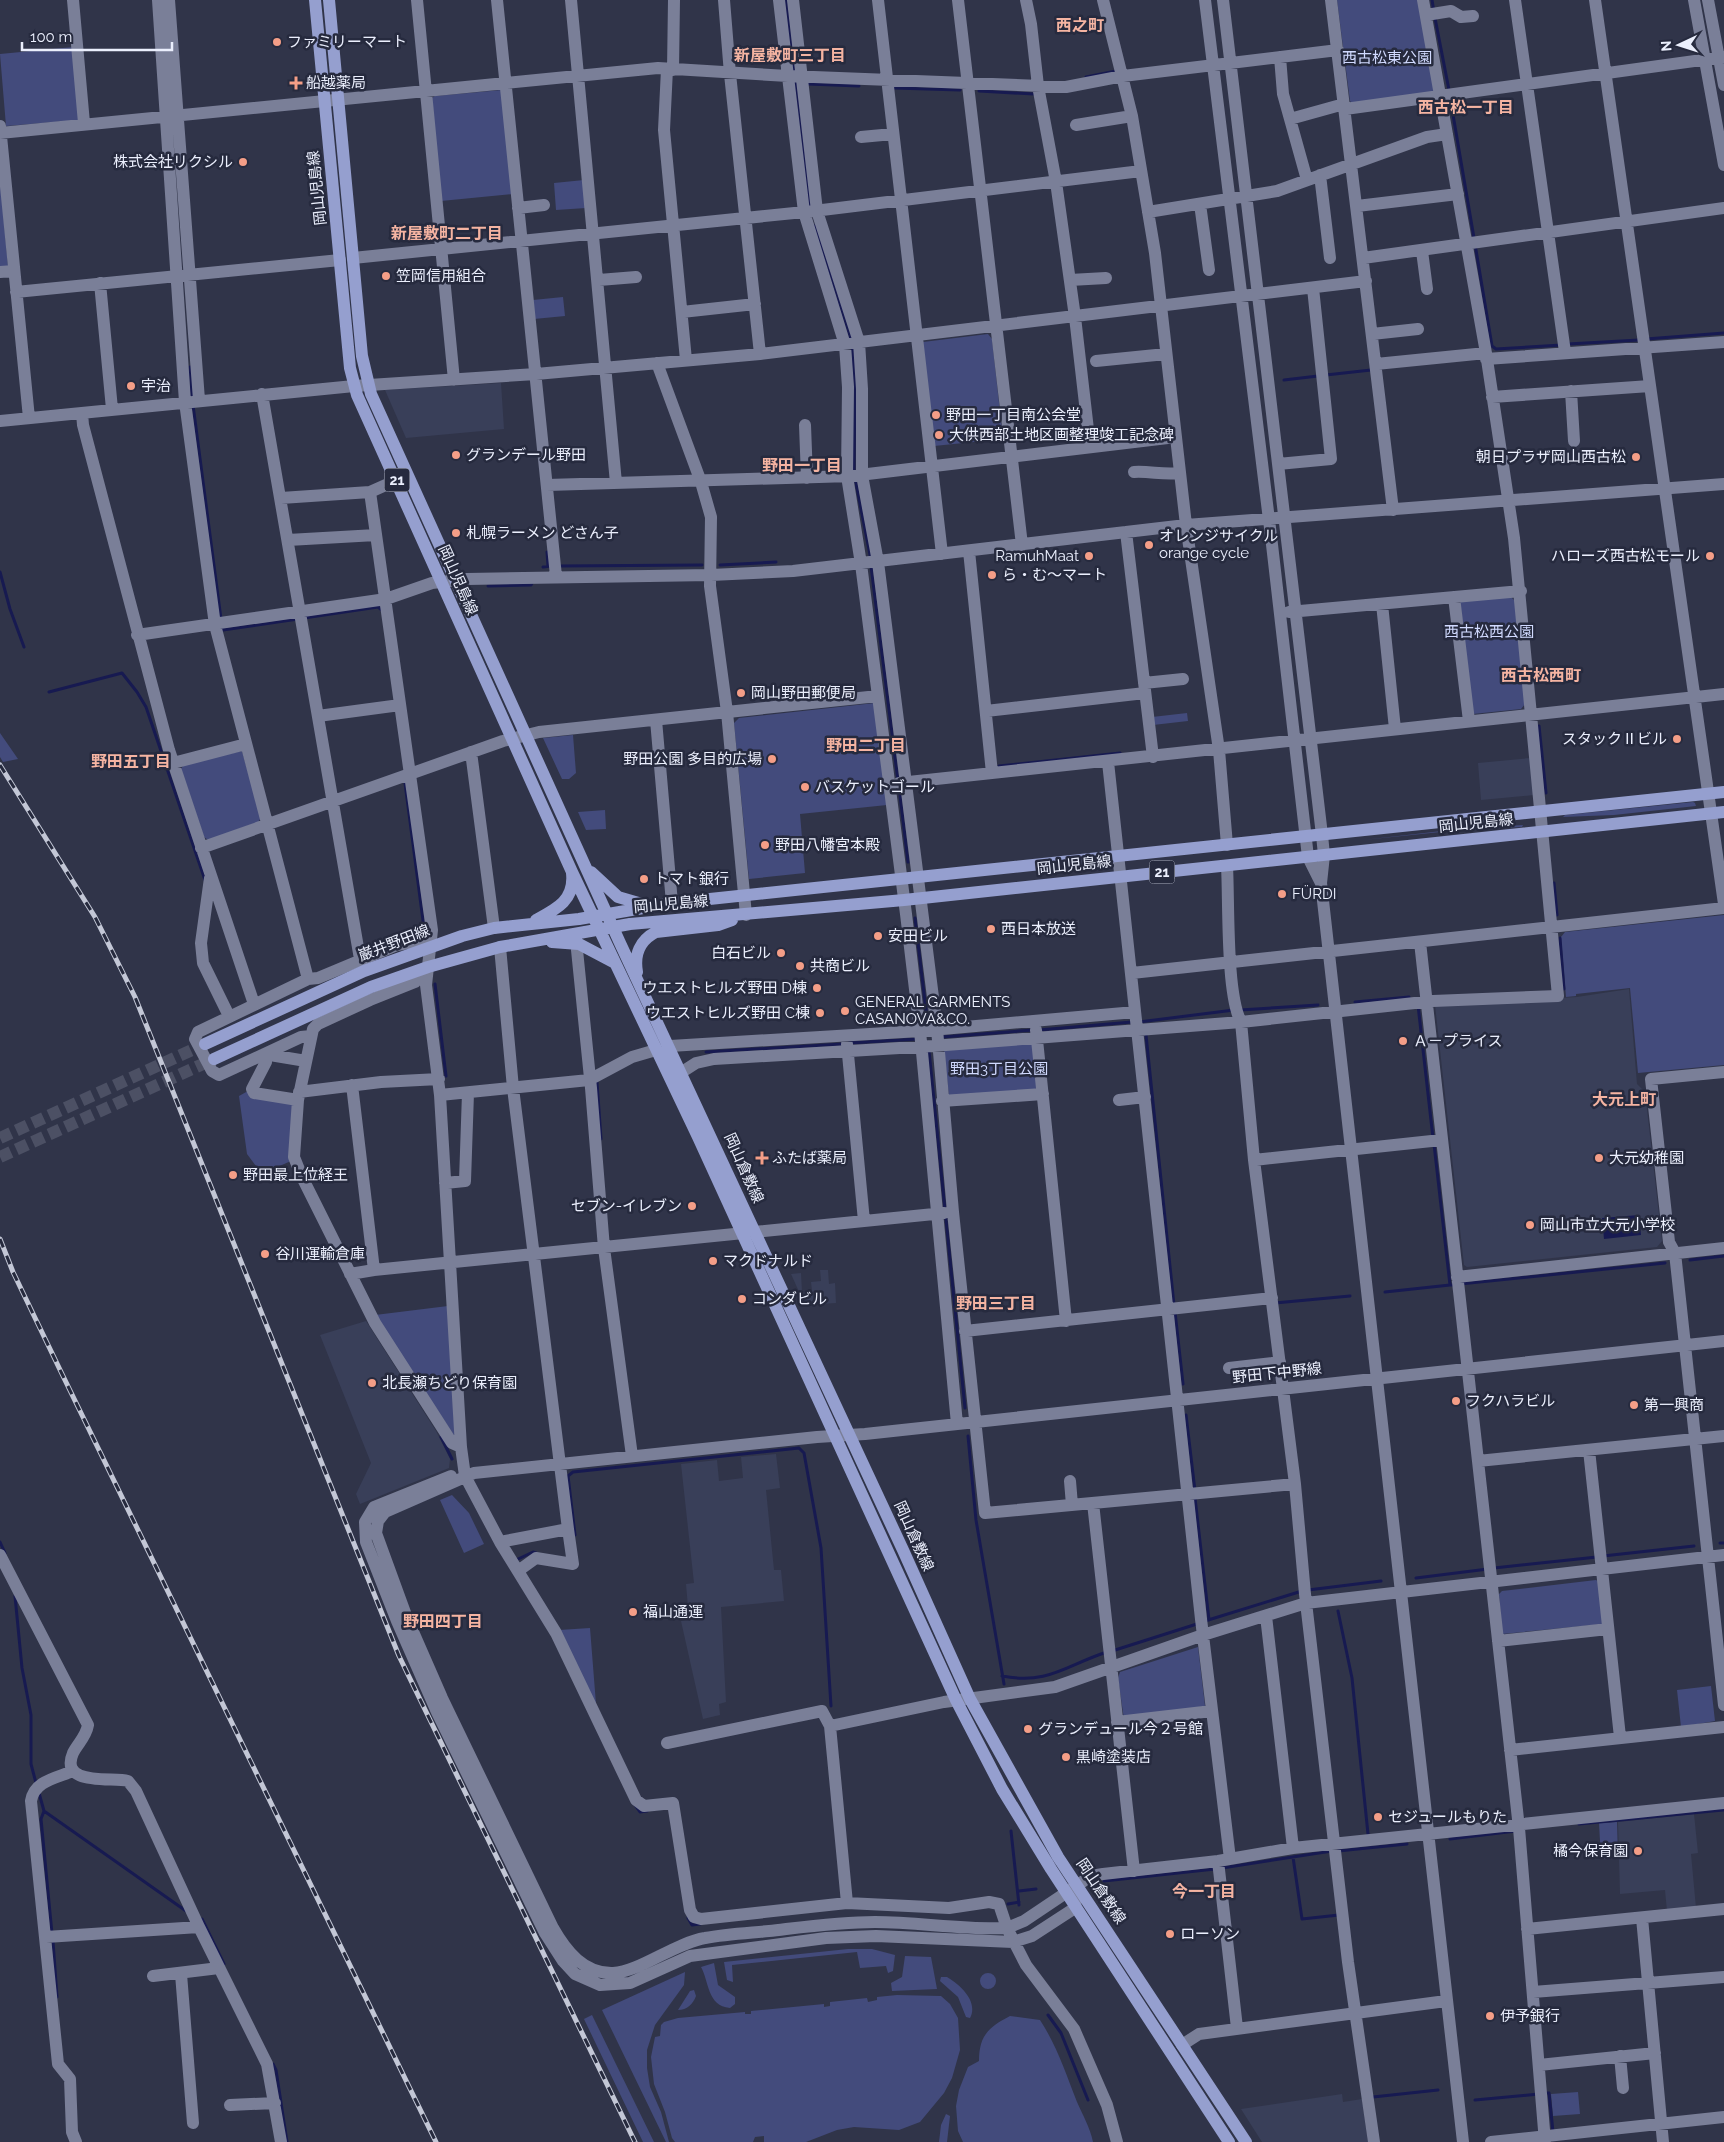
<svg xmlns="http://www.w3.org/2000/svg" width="1724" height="2142" viewBox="0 0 1724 2142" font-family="Raleway,'Noto Sans JP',sans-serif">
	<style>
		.built { fill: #393f59 }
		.green { fill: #434b7c }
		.water { fill: #171a51 }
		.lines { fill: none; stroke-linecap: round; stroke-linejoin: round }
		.stream { stroke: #171a51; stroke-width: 3 }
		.major-tunnel { stroke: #4c5064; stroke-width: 12; stroke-dasharray: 12 6; stroke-linecap: butt }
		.minor { stroke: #7a7f98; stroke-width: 12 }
		.major { stroke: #959fcf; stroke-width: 12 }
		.rail-casing { stroke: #c3c7d6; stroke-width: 5 }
		.rail { stroke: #262a3e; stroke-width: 3; stroke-dasharray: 9; stroke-linecap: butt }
		.poi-dot { fill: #f49e87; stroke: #262a3e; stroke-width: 2 }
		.labels { text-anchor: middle; stroke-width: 5; stroke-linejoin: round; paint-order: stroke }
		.shield { fill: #262a3e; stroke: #b0b4c4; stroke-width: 1 }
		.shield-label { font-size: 14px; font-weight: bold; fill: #ebeffd }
		.poi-label { font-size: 15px; fill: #ebeffd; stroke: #262a3e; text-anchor: start }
		.park-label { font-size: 15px; fill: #d1daff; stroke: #262a3e }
		.street-label { font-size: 15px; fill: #ebeffd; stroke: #262a3e }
		.neighbourhood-label { font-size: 16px; font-weight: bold; fill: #f5b4a2; stroke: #262a3e }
	</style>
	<rect width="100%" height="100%" fill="#303449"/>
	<path class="built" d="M501,383L504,429L406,438L385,390Z
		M1530,758L1534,795L1481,800L1478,763Z
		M1629,989L1637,1084L1645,1092L1662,1241L1657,1247L1467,1267L1464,1265L1435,1005L1577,997Z
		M820,1270H828L829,1284L835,1283L836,1303L805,1305L791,1274L801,1273L802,1292L812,1291L811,1282L821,1281Z
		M366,1321L436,1431L450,1459L449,1468L360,1504L356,1494L371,1463L320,1335Z
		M776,1454L780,1488L766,1490L774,1570H781L784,1601L721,1607L726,1702L719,1704L720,1715L703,1719L681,1621L689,1619L686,1584L694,1583L681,1464L717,1460L719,1481L743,1478L741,1457Z
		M1694,1814L1698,1853L1691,1854L1696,1908L1667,1911L1665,1890L1620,1894L1618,1822Z
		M1342,2094L1343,2102L1362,2099L1368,2142H1262L1241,2109Z"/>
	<path class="green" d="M1337,0H1418L1435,89L1431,95L1353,104L1350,101Z
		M73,47L79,120L6,126L0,54Z
		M502,90L513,194L441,201L432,98L435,96Z
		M0,177L8,266L0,267Z
		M584,180L586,208L556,210L554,183Z
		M563,297L565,316L534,319L533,300Z
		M988,334L992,339L1003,439L934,446L923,342Z
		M1511,597L1515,601L1525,704L1521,709L1473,714L1460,601Z
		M875,703L887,805L800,814L805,873L749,879L734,723L739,718Z
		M1187,713L1188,721L1153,725L1152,717Z
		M0,733L18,759L3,762L0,757Z
		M573,735L576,773L569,779H562L543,738Z
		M242,751L261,818L258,822L208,840L204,837L181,769L184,764Z
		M1693,802L1695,803L1696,806L1614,815L1563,817L1565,815Z
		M605,810L606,829L586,830L578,812Z
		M1523,825L1522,827L1460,830L1363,840L1459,829Z
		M1724,915V1065L1638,1073L1630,988L1576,994V996L1566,997L1561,937L1565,932Z
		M1029,1043L1033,1045L1037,1087L1034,1091L949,1097L944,1049Z
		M248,1091L294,1104L291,1161L268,1171L256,1166L247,1154L239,1096Z
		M448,1306L455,1437L375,1315Z
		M452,1495L469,1513L484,1544L464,1553L440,1500Z
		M1596,1580L1599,1582L1604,1624L1502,1634L1499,1594L1502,1591Z
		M590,1628L596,1704L559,1630Z
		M1198,1647L1205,1706L1124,1719L1118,1678L1120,1672Z
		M1711,1686L1715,1721L1681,1727L1677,1690Z
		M1617,1822L1618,1857L1601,1859L1599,1823Z
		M848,1949H872L895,1955L893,1971L888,1973L886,1966L860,1968L857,1952L732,1965L733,1982L727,1980L724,1962Z
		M905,1956L931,1957L937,1989L892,1991L891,1983L902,1977Z
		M714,1963L718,1985L735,1997V2004L730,2008C707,2006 709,1981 701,1967Z
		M685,1972L684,1985L655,2025L647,2050V2068L650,2087L661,2112L669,2142H666L602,2010Z
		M980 1981a8 8 0 1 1 16 0a8 8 0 1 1-16 0Z
		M941,1977H947C959,1984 979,2001 970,2018L966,2017L958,1997L940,1981Z
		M694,1990L696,1996C693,2004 687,2010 678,2010L690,1991Z
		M897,1995L941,1996L950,2004L958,2018L960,2050L952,2078L944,2093L920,2122L899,2130L854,2127L837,2130L806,2142H764V2136L755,2137L753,2142H675L672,2138L665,2112L654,2084L651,2057L655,2037L660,2036L661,2025L664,2022L678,2018L745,2012V2014H751V2011L824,2004V2007L830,2006V2002L867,1998L868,2002L877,2000V1997Z
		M592,2015L654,2142H643L584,2019Z
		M1010,2016L1040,2020C1057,2046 1066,2074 1077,2102C1083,2116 1090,2127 1093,2142H963L958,2131L956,2106L959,2090L968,2067L979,2061C979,2035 989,2027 1010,2016Z
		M1578,2092L1580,2114L1553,2116L1551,2094Z
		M946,2114L950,2116L947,2142H939L941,2125Z"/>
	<path class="water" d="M1639,1215L1641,1235L1604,1239L1602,1218Z"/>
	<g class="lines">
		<path class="stream" d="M786,0L794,74
			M1432,0L1434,12
			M1435,18L1449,90
			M1086,77L1116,71
			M795,80L810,208
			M808,84L859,86
			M894,88L960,90
			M979,91L1034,94
			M1450,97L1474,238
			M815,226L851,339
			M1475,244L1492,346L1496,349L1562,345
			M1646,339L1724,333
			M1568,344L1639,340
			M852,345L855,385L854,471
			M190,367L192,398
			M1326,375L1371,370
			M1284,380L1318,376
			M193,405L221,619
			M855,478L871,560
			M547,552L548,566
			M720,565L776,562
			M557,566L702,565
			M871,566L898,781
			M543,567L551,566
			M0,572L10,609L24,647
			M488,586L531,585L532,583
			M304,618L378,607L383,611
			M222,625L223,630L298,619
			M49,692L122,673L137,692L146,707L205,880
			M1539,726L1546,793
			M999,766L1120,753
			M405,783L424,928
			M899,787L908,862
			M1554,883L1557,915
			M915,918L928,1027
			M1560,938L1564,989
			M435,984L446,1076
			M1355,1002L1409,997
			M1418,1005L1433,1138
			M1240,1010L1318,1005
			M1139,1022L1234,1010
			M1039,1030L1132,1022
			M1146,1035L1174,1305
			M942,1037L1033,1030
			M849,1043L918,1039
			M929,1051L965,1408
			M706,1052L843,1044
			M597,1082L601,1139
			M1434,1144L1450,1285H1454
			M1690,1260L1724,1256
			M1460,1284L1665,1263
			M1385,1292L1450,1285
			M1275,1303L1350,1296
			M1175,1312L1183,1384
			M1186,1415L1195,1491
			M968,1436L976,1520L1004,1684
			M441,1437L452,1459
			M1195,1498L1209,1620
			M575,1535L568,1476L573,1472L799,1448L804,1453L821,1548L831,1706
			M0,1542L5,1553
			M1720,1543H1724
			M1603,1556L1694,1546
			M516,1560L533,1552L536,1553
			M1494,1568L1597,1557
			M1416,1578L1488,1569
			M1308,1590L1381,1581
			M15,1596L22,1668L31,1715V1764L36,1783
			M1338,1611L1352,1678L1368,1834
			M1205,1621L1302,1591
			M1112,1651L1200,1623
			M1002,1676C1049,1685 1066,1665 1107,1652
			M39,1793L44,1811L186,1911
			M635,1805L640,1812L647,1811
			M44,1811L41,1819L52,1934
			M1579,1824L1723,1810
			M1011,1831L1019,1905
			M1450,1839L1516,1831
			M1338,1851L1407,1844
			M1293,1857L1302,1919L1339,1915
			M1222,1868L1332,1851
			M1104,1881L1215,1869
			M1019,1891L1036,1889
			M1008,1904L1019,1902
			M688,1918L692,1925L700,1924
			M202,1919L224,1964
			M53,1941L57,1997
			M1048,2015L1061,2033L1088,2100
			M273,2064L276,2070L287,2142
			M1545,2093H1549L1553,2132
			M1373,2097L1438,2090
			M1475,2100L1539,2094"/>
		<path class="major-tunnel" d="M0,1138L205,1044
			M0,1157L214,1059"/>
		<path class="minor" d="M73,0L84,123
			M158,0L185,402L215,625L308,979
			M169,0L199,400
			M417,0L454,380
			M497,0L556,576
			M571,0L616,483
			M724,0L730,74L760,354
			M779,0L804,212L845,345L848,387L847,476L861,564L906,914L920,1031L957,1424
			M793,0L817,211L859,342L862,389V475L878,562L937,1029L953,1212L985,1513L1295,1484
			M878,0L942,554
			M958,0L1022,545
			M1026,0L1031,24L1038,86L1056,182L1075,317L1090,447
			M1103,0L1132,116L1155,253L1186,525L1219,750L1227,845
			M1205,0L1271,536L1308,857L1321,883
			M1223,0L1322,835L1324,855L1321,883L1463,2142
			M1331,0L1393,510
			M1515,0L1565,352
			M1595,0L1724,904
			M1694,0L1724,165
			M1708,0L1724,85
			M1426,15L1451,11L1461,17L1473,16
			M1280,57L1283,94L1307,180
			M667,69L664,130L686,360
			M673,70L674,0
			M1345,109L1724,57
			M1290,119L1344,104
			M1076,125L1132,116
			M0,126L29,418
			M0,133L658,68L788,76L1066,87L1123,76L1338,50
			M861,137L893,134
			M1320,175L1330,258
			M1200,204L1209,270
			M1357,206L1458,194
			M518,208L544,205
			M1148,212L1277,191L1427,137L1447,134
			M1422,251L1427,289
			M353,258L814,211L1141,171
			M1363,258L1724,208
			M0,272L14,271
			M599,280L636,277
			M1070,280L1106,278
			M100,283L112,409
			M16,292L340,260
			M682,312L755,304
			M1372,334L1418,329
			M1486,359L1724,342
			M1096,361L1166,354
			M657,363L701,482L711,517L710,586L727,712L746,915
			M1376,364L1486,353
			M1571,391L1574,441
			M262,394L360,959
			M1492,397L1650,386
			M82,413L83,425L169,750L254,1004
			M0,421L354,386L536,374L760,354L1366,281
			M805,425L807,478
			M1278,464L1331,459L1313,288
			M1134,472C1150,471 1163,475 1180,473
			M547,485L851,476L1176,437
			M370,492L432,930L426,985L440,1095L461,1447L465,1476L500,1542L556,1633L636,1800L644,1806L673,1803L690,1910L694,1917L701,1919L847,1903L949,1908L989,1902L999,1904L1007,1928L1026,1965L1074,2029L1107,2105L1117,2142
			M281,498L370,492L397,480
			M1126,532L1153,757
			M288,540L376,535
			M969,551L992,773
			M1454,597L1469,721
			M1382,604L1395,729
			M1289,612L1521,591
			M137,635L386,599L432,583L467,579L711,575L793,571L1186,525L1724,484
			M1144,683L1183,679
			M986,711L1145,693
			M318,716L400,705
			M656,720L672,903
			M471,752L494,928
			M1108,762L1201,1619L1230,1859
			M173,763L246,744
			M899,783L1724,694
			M201,848L503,741L539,732L878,696
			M1227,866C1229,901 1226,994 1241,1022L1254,1160L1295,1484L1305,1594L1348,1962L1374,2142
			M210,878L201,943L203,963L229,1016
			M1420,942L1519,1828L1545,2142
			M577,950L591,1088L604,1248L632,1456
			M428,967L415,982L370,1000L318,1024L313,1029L298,1100L294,1157L302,1177L375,1323L452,1443L461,1447
			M1132,973L1724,908
			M1036,1030L1066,1321
			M311,1036L301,1037L219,1075L212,1071L195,1039L198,1032L308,979L318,978L397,945L414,942L430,946
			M847,1044L864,1221
			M670,1046L920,1031L1135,1012
			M682,1072L696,1063L714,1059L933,1046L1241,1022L1433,1001L1558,996L1514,538L1486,353L1423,0
			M1724,1072L1651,1079L1669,1242L1675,1253L1724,1705
			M352,1085L374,1270
			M299,1092L381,1082L439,1079
			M440,1095L589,1080L632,1057L656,1050
			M298,1100L254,1093L252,1089L266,1062L264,1054L306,1061
			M1119,1100L1145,1097
			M942,1101L1043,1094
			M1254,1160L1441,1140
			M445,1183L465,1181L468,1093
			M350,1274L374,1270L944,1213
			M1457,1277L1724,1248
			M965,1331L1272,1298
			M1724,1341L865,1434L817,1437L474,1473L385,1512L378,1521L376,1533L407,1618L442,1698L553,1928C566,1951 584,1974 613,1973C639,1972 675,1943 705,1938C726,1934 748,1933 769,1931C804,1927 839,1922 875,1922C919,1922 963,1930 1007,1928L1024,1921L1091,1876L1103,1874L1218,1861L1293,1848L1724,1803
			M1229,1368L1280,1362
			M1589,1450L1620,1737
			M1478,1461L1724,1436
			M451,1476L374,1507L365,1522L366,1542L397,1621L437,1712L545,1933L563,1961L575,1974L600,1985L630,1983L690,1956L826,1938L876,1936L1013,1942L1032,1936L1075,1908L1076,1898
			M1070,1481L1072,1505
			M1093,1503L1134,1871
			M500,1542L568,1529L513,1088L500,947
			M0,1555L88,1725C86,1737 78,1743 73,1753C59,1786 111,1777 128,1781L136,1791L199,1927L267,2064L281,2142
			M518,1571L536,1558L573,1564L568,1529
			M1266,1616L1293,1848
			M1498,1641L1608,1629
			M1117,1722L1212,1711
			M830,1726L944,1702L1055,1687L1203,1635L1306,1603L1724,1555
			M667,1743L822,1711L830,1726L847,1903
			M1510,1750L1724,1727
			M73,1771C56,1778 34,1781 31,1801L58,2064L70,2079L72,2132L76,2142
			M1218,1861L1237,2028
			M1642,1918L1663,2142
			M1527,1929L1724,1909
			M46,1937L199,1927
			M181,1974L193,2123
			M153,1976L219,1968
			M1533,1992L1724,1977
			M1182,2045L1199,2034L1446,2001
			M1620,2056L1623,2088
			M1539,2065L1655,2053
			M230,2105L275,2103
			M1491,2142L1724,2117"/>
		<path class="major" d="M315,0L350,368L357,395L572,872L698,1137L956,1700L1002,1789L1051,1869L1229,2142
			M329,0L362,356L371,394L620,943L903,1550L970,1699L1058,1857L1246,2142
			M591,872L618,897L642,904
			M536,920C557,909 575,900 572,873
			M552,942L579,944L615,963
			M637,972C634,955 640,940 656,932L718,925L732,920
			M205,1044L364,971L462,936L494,928L579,919L672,903L1724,792
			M214,1059L371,987L428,967L500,947L630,924L904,900L1724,812"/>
		<g class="rail-casing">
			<path id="rail" d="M0,765L95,917L135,997L399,1656L635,2142
				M0,1239L13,1272L63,1376L436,2142"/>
		</g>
		<use href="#rail" class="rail"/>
	</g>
	<g class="poi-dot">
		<circle cx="277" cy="42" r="5"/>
		<path d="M293.5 75.5h5v5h5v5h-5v5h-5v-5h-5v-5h5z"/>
		<circle cx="243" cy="162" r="5"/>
		<circle cx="386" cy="276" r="5"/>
		<circle cx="131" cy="386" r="5"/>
		<circle cx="936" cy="415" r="5"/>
		<circle cx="939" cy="435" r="5"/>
		<circle cx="456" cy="455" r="5"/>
		<circle cx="1636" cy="457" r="5"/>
		<circle cx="456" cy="533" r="5"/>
		<circle cx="1149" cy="545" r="5"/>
		<circle cx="1089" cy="556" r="5"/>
		<circle cx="1710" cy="556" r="5"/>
		<circle cx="992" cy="575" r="5"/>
		<circle cx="741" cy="693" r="5"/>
		<circle cx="1677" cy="739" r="5"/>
		<circle cx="772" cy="759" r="5"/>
		<circle cx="805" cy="787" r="5"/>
		<circle cx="765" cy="845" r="5"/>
		<circle cx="644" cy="879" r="5"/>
		<circle cx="1282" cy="894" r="5"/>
		<circle cx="991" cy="929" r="5"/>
		<circle cx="878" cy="936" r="5"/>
		<circle cx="781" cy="953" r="5"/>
		<circle cx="800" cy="966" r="5"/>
		<circle cx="817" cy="988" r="5"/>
		<circle cx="845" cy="1011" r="5"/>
		<circle cx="820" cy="1013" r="5"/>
		<circle cx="1403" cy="1041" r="5"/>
		<path d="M759.5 1150.5h5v5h5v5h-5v5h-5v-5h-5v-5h5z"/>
		<circle cx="1599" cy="1158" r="5"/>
		<circle cx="233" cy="1175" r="5"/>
		<circle cx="692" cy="1206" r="5"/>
		<circle cx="1530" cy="1225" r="5"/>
		<circle cx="265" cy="1254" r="5"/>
		<circle cx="713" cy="1261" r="5"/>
		<circle cx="742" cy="1299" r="5"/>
		<circle cx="372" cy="1383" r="5"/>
		<circle cx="1456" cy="1401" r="5"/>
		<circle cx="1634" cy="1405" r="5"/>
		<circle cx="633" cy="1612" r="5"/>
		<circle cx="1028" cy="1729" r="5"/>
		<circle cx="1066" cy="1757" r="5"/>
		<circle cx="1378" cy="1817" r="5"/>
		<circle cx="1638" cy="1851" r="5"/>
		<circle cx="1170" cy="1934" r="5"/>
		<circle cx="1490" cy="2016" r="5"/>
	</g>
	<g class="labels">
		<g class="shield">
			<rect x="384.5" y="468.5" width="25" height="23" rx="4"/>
			<rect x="1149.5" y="860.5" width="25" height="23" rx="4"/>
		</g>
		<g class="shield-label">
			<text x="397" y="485">21</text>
			<text x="1162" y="877">21</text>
		</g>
		<g class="poi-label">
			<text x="287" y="47">ファミリーマート</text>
			<text x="306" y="88">船越薬局</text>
			<text x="233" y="167" text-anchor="end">株式会社リクシル</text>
			<text x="396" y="281">笠岡信用組合</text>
			<text x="141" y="391">宇治</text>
			<text x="946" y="420">野田一丁目南公会堂</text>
			<text x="949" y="440">大供西部土地区画整理竣工記念碑</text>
			<text x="466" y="460">グランデール野田</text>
			<text x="1626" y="462" text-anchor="end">朝日プラザ岡山西古松</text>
			<text x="466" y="538">札幌ラーメン どさん子</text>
			<text x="1159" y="541">オレンジサイクル<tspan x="1159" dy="17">orange cycle</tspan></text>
			<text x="1079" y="561" text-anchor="end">RamuhMaat</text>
			<text x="1700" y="561" text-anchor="end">ハローズ西古松モール</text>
			<text x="1002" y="580">ら・む～マート</text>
			<text x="751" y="698">岡山野田郵便局</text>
			<text x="1667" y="744" text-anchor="end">スタックⅡビル</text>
			<text x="762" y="764" text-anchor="end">野田公園 多目的広場</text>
			<text x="815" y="792">バスケットゴール</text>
			<text x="775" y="850">野田八幡宮本殿</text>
			<text x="654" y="884">トマト銀行</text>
			<text x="1292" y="899">FÜRDI</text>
			<text x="1001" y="934">西日本放送</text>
			<text x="888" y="941">安田ビル</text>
			<text x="771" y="958" text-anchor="end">白石ビル</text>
			<text x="810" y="971">共商ビル</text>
			<text x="807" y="993" text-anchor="end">ウエストヒルズ野田 D棟</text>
			<text x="855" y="1007">GENERAL GARMENTS<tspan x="855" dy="17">CASANOVA&amp;CO.</tspan></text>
			<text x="810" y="1018" text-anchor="end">ウエストヒルズ野田 C棟</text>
			<text x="1413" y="1046">Ａ－プライス</text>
			<text x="772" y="1163">ふたば薬局</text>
			<text x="1609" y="1163">大元幼稚園</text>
			<text x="243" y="1180">野田最上位経王</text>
			<text x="682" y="1211" text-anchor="end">セブン-イレブン</text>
			<text x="1540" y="1230">岡山市立大元小学校</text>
			<text x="275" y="1259">谷川運輸倉庫</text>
			<text x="723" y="1266">マクドナルド</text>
			<text x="752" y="1304">コンダビル</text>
			<text x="382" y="1388">北長瀬ちどり保育園</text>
			<text x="1466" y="1406">フクハラビル</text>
			<text x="1644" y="1410">第一興商</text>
			<text x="643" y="1617">福山通運</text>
			<text x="1038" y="1734">グランデュール今２号館</text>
			<text x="1076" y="1762">黒崎塗装店</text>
			<text x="1388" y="1822">セジュールもりた</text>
			<text x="1628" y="1856" text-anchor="end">橘今保育園</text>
			<text x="1180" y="1939">ローソン</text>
			<text x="1500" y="2021">伊予銀行</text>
		</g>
		<g class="park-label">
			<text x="1387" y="63">西古松東公園</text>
			<text x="1489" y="637">西古松西公園</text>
			<text x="999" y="1074">野田3丁目公園</text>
		</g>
		<g class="street-label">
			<text transform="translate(317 188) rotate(-96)" y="5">岡山児島線</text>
			<text transform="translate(458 580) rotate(66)" y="5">岡山児島線</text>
			<text transform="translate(1476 823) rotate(-6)" y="5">岡山児島線</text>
			<text transform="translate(1074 865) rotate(-6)" y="5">岡山児島線</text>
			<text transform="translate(671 904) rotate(-5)" y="5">岡山児島線</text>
			<text transform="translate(394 943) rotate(-21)" y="5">巌井野田線</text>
			<text transform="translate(744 1168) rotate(66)" y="5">岡山倉敷線</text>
			<text transform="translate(1277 1373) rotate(-6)" y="5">野田下中野線</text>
			<text transform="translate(914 1536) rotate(66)" y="5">岡山倉敷線</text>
			<text transform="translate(1101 1891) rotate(56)" y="5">岡山倉敷線</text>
		</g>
		<g class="neighbourhood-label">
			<text x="1080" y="31">西之町</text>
			<text x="790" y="61">新屋敷町三丁目</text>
			<text x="1466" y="113">西古松一丁目</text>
			<text x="447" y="239">新屋敷町二丁目</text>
			<text x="802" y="471">野田一丁目</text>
			<text x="1541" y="681">西古松西町</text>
			<text x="866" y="751">野田二丁目</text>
			<text x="131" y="767">野田五丁目</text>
			<text x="1624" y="1105">大元上町</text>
			<text x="996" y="1309">野田三丁目</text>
			<text x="443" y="1627">野田四丁目</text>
			<text x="1204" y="1897">今一丁目</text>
		</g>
	</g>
	<g transform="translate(1679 45) rotate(266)" stroke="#262a3e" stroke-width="4" paint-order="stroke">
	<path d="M0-4L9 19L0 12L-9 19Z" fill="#ebeffd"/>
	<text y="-8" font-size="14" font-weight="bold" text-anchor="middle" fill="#ebeffd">N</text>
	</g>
	<path d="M22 42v8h150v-8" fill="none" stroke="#ebeffd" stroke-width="2.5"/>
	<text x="30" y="42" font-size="15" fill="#ebeffd" stroke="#262a3e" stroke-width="4" paint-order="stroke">100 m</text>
</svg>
